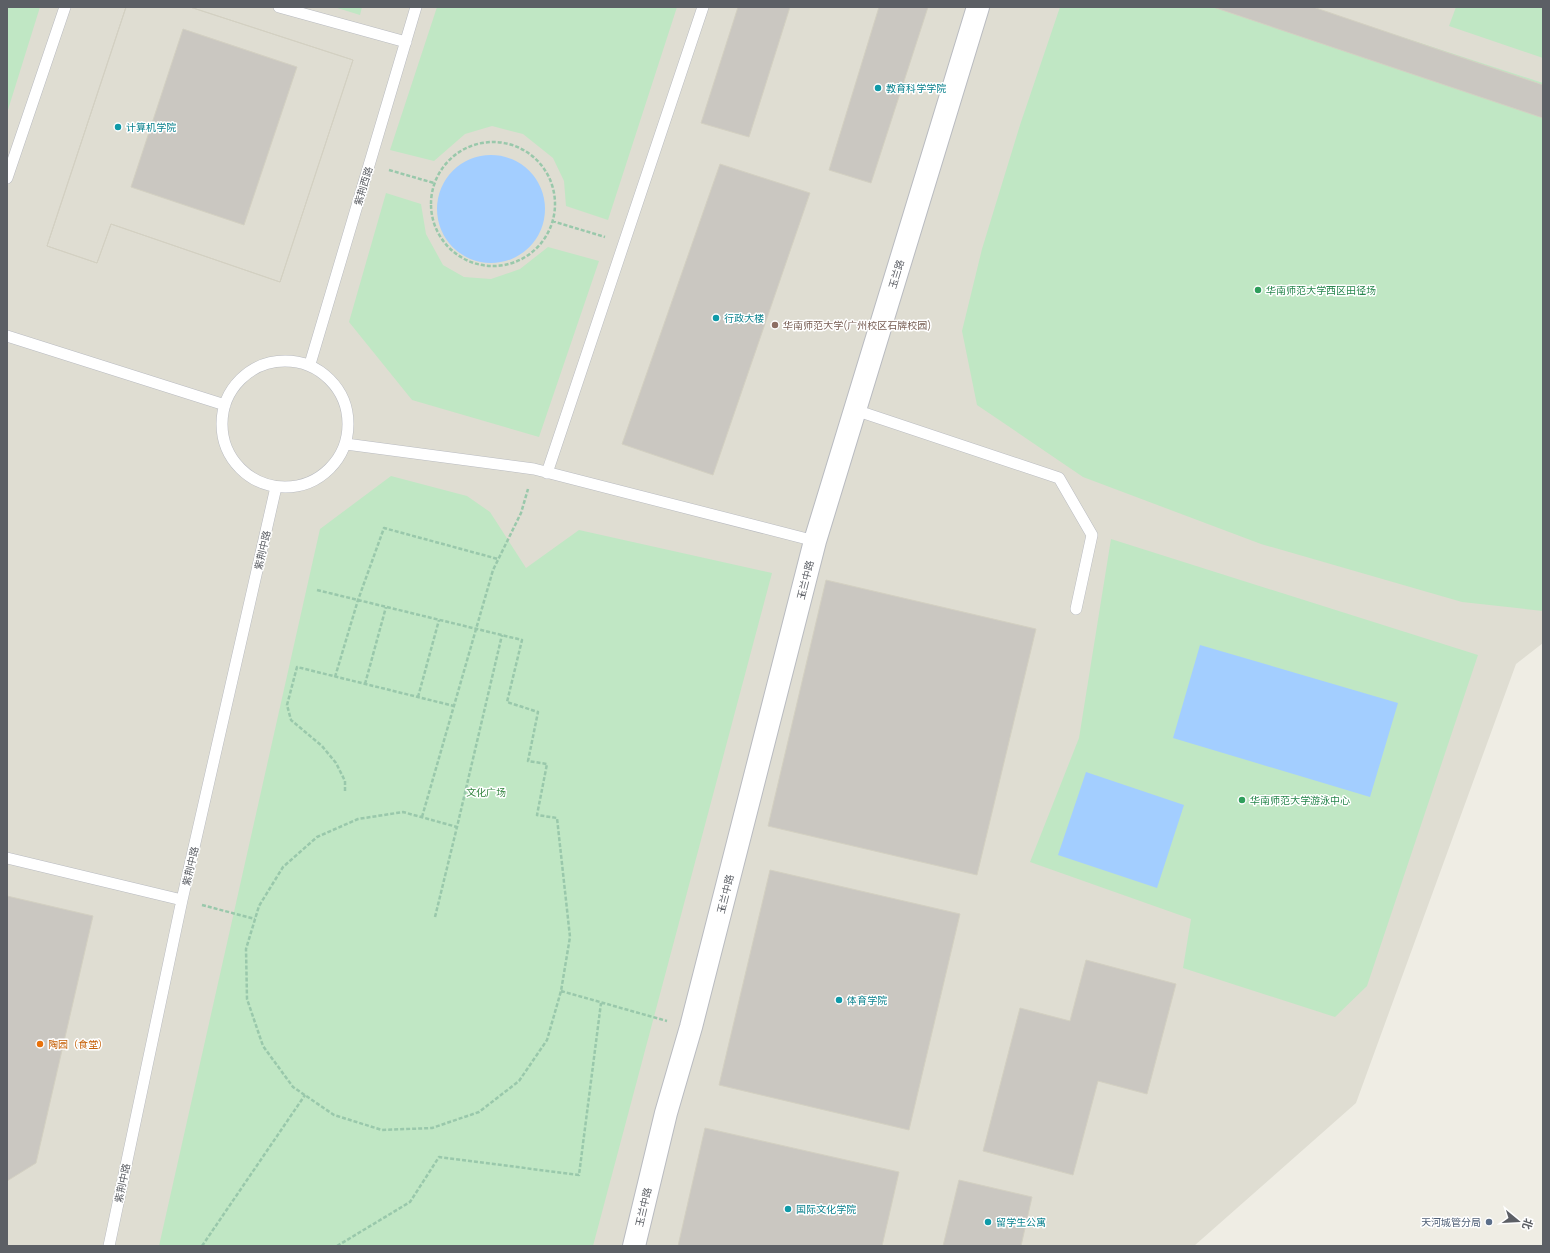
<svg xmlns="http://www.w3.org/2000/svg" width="1550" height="1253" viewBox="0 0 1550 1253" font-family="Manrope,'Noto Sans SC',sans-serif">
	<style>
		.education { fill: #dfddd2 }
		.green { fill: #c0e7c4 }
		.water { fill: #a3ceff }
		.building { fill: #cac7c1; stroke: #d3d0c2; fill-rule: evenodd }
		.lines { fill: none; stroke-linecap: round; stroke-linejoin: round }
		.lane-casing { stroke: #b9bbc0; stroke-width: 12 }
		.street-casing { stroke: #b9bbc0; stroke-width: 24 }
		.path { stroke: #99c8ab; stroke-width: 2.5; stroke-dasharray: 4 2; stroke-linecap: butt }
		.lane { stroke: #fff; stroke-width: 11 }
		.street { stroke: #fff; stroke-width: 22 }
		.culture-dot { fill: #0f9aa8; stroke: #fff; stroke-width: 1.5 }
		.leisure-dot { fill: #2e9e5b; stroke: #fff; stroke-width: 1.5 }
		.education-dot { fill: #8d6e63; stroke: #fff; stroke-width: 1.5 }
		.food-dot { fill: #e8710a; stroke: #fff; stroke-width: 1.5 }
		.service-dot { fill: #5c6f8a; stroke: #fff; stroke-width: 1.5 }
		.labels { text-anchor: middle; stroke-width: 3; stroke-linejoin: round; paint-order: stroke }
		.culture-label { font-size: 10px; fill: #0d838f; stroke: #fff; text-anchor: start }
		.street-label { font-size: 10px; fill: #5c5f65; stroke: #fff }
		.leisure-label { font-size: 10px; fill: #27864d; stroke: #fff; text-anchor: start }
		.education-label { font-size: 10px; fill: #785e54; stroke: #fff; text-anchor: start }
		.park-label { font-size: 10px; fill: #33843f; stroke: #fff }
		.food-label { font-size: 10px; fill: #c56008; stroke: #fff; text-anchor: start }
		.service-label { font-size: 10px; fill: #4e5e75; stroke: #fff; text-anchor: end }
	</style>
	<rect width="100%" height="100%" fill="#efede4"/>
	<path class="education" d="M7,7H1543V643L1516,664L1356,1103L1194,1246H7Z"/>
	<path class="green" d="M7,7H40L7,113Z
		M334,7H362L360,15Z
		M437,7H677L608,220L566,206L564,181L553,158L523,134L492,126L465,134L434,161L390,150Z
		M1060,7H1310L1543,83V611L1462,602L1261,544L1083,477L977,405L962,331L982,249L1020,125Z
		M1456,7H1543V58L1449,26Z
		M386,193L421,204L426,234L443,265L464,277L491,279L520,269L548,247L599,261L539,437L412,400L349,322Z
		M391,476L467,496L490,512L526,568L579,530L772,573L593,1246H159L320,529Z
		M1111,539L1478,655L1367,986L1335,1017L1183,968L1191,919L1030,862L1079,738Z"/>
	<path class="water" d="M437 209a54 54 0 1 1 108 0a54 54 0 1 1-108 0Z
		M1200,645L1398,703L1370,797L1173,738Z
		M1086,772L1184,805L1157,888L1058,855Z"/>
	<path class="building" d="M126,7H190L353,60L280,282L111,224L97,263L47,246ZM183,29L297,67L244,225L131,187Z
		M126,7H190L353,60L280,282L111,224L97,263L47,246Z
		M738,7H790L749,137L701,123Z
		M879,7H928L871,183L829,170Z
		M1213,7H1313L1543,85V118Z
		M720,164L810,193L713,475L622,444Z
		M826,580L1036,629L977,875L768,826Z
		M770,870L960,914L909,1130L719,1085Z
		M7,896L93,916L36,1163L7,1181Z
		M1086,960L1176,984L1147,1094L1098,1081L1073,1175L983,1151L1020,1008L1070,1021Z
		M705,1128L899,1172L882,1246H678Z
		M959,1180L1032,1197L1021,1246H943Z"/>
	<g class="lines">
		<g class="lane-casing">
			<path id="lane" d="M279,7L406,42
				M7,178L65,7
				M7,336L225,405
				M222 424a63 63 0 1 1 126 0a63 63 0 1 1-126 0Z
				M310,364L416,7
				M855,410L1059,478L1092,535L1076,609
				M346,444L534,469L815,541
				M547,473L703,7
				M7,858L182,900
				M109,1246L182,900L276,487"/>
		</g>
		<g class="street-casing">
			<path id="street" d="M634,1246L666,1113L691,1027L815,541L978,7"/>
		</g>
		<path class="path" d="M431 204a62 62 0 1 1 124 0a62 62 0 1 1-124 0Z
			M389,170L434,183
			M552,221L605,237
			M317,590L522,640L507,702L538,712L528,761L547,764L537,815L557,818L570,937L561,991L547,1040L519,1081L479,1112L432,1128L382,1130L334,1115L293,1087L263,1046L247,999L246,949L259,906L283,867L317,837L358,819L403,812L457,827
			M335,677L358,600L384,528L498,559
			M365,684L386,607
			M418,697L439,620
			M345,791V781L336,763L322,746L291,720L287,705L297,667L454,706
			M422,817L493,570L521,513L528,489
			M202,905L255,919
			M435,917L457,827L502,635
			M561,991L667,1021
			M202,1246L305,1095
			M337,1246L410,1202L439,1157L579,1175L601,1003"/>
		<use href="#lane" class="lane"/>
		<use href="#street" class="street"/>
	</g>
	<g class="culture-dot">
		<circle cx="878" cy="88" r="4"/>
		<circle cx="118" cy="127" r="4"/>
		<circle cx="716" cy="318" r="4"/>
		<circle cx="839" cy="1000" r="4"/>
		<circle cx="788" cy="1209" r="4"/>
		<circle cx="988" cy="1222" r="4"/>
	</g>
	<g class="leisure-dot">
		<circle cx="1258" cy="290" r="4"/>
		<circle cx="1242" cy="800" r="4"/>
	</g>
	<circle class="education-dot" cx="775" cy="325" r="4"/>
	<circle class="food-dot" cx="40" cy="1044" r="4"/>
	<circle class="service-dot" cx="1489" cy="1222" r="4"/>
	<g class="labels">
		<g class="culture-label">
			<text x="886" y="92">教育科学学院</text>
			<text x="126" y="131">计算机学院</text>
			<text x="724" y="322">行政大楼</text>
			<text x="847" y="1004">体育学院</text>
			<text x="796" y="1213">国际文化学院</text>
			<text x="996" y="1226">留学生公寓</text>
		</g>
		<g class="street-label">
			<text transform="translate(363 186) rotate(-73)" y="4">紫荆西路</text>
			<text transform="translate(896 274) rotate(-73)" y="4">玉兰路</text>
			<text transform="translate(262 550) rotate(-77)" y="4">紫荆中路</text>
			<text transform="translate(805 580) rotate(-76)" y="4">玉兰中路</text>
			<text transform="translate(190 866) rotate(-77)" y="4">紫荆中路</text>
			<text transform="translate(725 894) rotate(-76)" y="4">玉兰中路</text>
			<text transform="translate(122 1183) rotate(-78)" y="4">紫荆中路</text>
			<text transform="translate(643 1207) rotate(-77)" y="4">玉兰中路</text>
		</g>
		<g class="leisure-label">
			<text x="1266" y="294">华南师范大学西区田径场</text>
			<text x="1250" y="804">华南师范大学游泳中心</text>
		</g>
		<g class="education-label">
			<text x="783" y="329">华南师范大学(广州校区石牌校园)</text>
		</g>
		<g class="park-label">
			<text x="486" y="796">文化广场</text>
		</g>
		<g class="food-label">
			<text x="48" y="1048">陶园（食堂）</text>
		</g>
		<g class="service-label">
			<text x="1481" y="1226">天河城管分局</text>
		</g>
	</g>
	<rect width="1550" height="1253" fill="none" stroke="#5c5f65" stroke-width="16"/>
	<g transform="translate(1518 1221) rotate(108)" stroke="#ffffff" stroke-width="3" paint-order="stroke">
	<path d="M0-3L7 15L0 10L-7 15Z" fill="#5c5f65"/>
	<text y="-6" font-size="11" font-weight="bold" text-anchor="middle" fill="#5c5f65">北</text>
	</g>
</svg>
